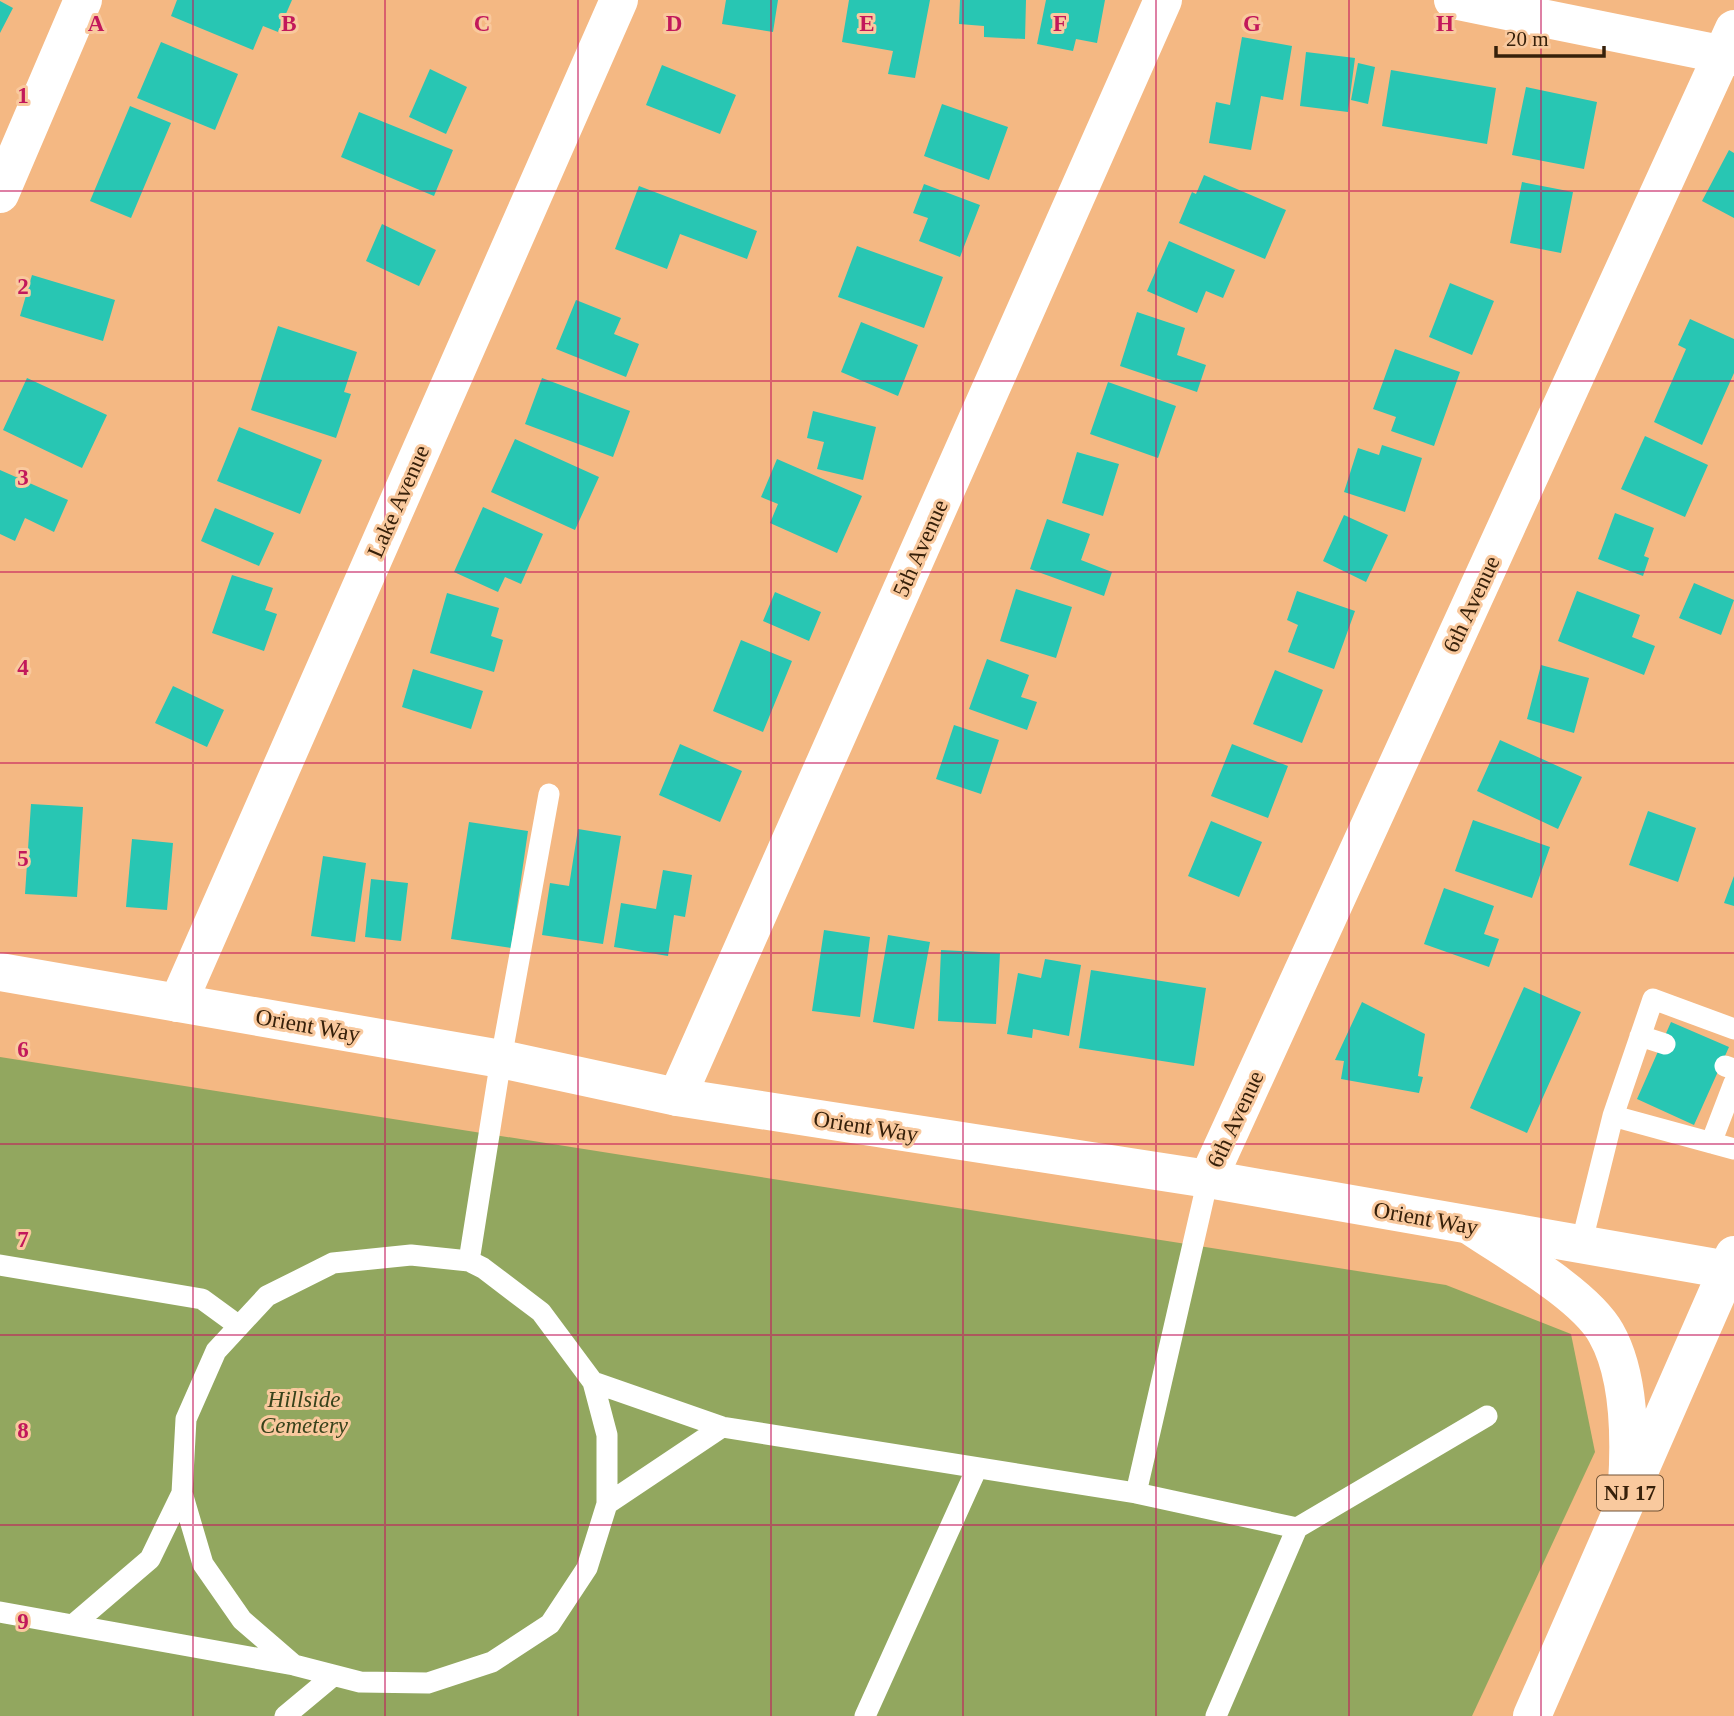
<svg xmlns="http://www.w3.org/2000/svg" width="1734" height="1716" viewBox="0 0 1734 1716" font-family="Georgia,serif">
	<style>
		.green { fill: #92a75f }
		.building { fill: #28c6b3 }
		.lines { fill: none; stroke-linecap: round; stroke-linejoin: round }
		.service { stroke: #fff; stroke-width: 21 }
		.minor { stroke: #fff; stroke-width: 38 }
		.tertiary { stroke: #fff; stroke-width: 38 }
		.primary { stroke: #fff; stroke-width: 38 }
		.grid { fill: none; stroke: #c2185b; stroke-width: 2; stroke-opacity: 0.55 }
		.labels { text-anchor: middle; stroke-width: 6; stroke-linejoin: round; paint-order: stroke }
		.shield { fill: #f9c99e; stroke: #705336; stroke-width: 2 }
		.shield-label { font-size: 21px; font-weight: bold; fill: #36200a }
		.street-label { font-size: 23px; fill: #36200a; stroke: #f9c99e }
		.park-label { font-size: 23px; font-style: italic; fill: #37421b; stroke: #f9c99e }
		.grid-label { font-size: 23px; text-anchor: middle; font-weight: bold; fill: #c2185b; stroke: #f9c99e; stroke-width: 6; stroke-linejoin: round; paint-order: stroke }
	</style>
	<rect width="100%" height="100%" fill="#f4b883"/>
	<path class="green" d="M0,1057L1446,1285L1571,1334L1595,1452L1472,1716H0Z"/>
	<path class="building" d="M177,0H292L278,32L263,26L253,50L171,16Z
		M726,0H778L773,32L722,24Z
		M849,0H930L915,78L888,74L893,51L842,42Z
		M960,0H1026L1025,39L984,37V26L959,24Z
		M1046,0H1105L1097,43L1076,39L1073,51L1037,44Z
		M0,1L13,8L0,33Z
		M1242,37L1292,46L1283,100L1261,96L1251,150L1209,143L1216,102L1230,105Z
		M161,42L238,74L215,130L137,98Z
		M1306,52L1355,58L1348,112L1300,106Z
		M1358,63L1375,67L1368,104L1351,100Z
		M662,65L736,95L720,134L646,105Z
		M430,69L467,87L446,134L409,117Z
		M1391,70L1496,88L1487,144L1382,126Z
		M1526,87L1597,102L1584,169L1512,155Z
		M942,104L1008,127L989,180L924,156Z
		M130,106L171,123L131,218L90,201Z
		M359,112L453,150L434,196L341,157Z
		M1729,150L1734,153V218L1702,201Z
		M1204,175L1286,210L1265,259L1179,223L1192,192L1196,194Z
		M1522,182L1573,192L1561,253L1510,243Z
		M924,184L980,205L960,257L919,241L928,218L913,213Z
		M639,186L757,231L747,259L680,234L667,269L615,249Z
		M382,224L436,250L419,286L366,261Z
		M1169,241L1235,270L1223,298L1206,291L1197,313L1147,291Z
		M857,246L943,277L924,328L838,297Z
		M32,275L115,300L103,341L20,316Z
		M1450,283L1494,301L1472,355L1429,337Z
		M576,300L621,318L614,334L639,344L626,377L556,349Z
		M1137,312L1185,328L1177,355L1206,365L1197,392L1120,366Z
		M1690,319L1734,339V373L1702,445L1654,422L1686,349L1678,345Z
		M861,322L918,345L898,396L841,372Z
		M278,326L357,352L344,392L351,394L336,438L251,410Z
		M1395,349L1460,372L1434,446L1391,431L1396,417L1373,409Z
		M27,378L107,415L82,468L3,430Z
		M542,378L630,411L613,457L525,424Z
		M1108,382L1176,406L1158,458L1090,434Z
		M813,411L876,427L863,480L817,469L824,442L807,438Z
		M239,427L322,460L300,514L217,481Z
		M1645,436L1708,465L1685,517L1621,489Z
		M515,439L599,477L575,530L491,492Z
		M1382,445L1422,458L1405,512L1344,492L1358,448L1379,455Z
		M1077,452L1119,464L1103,516L1062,503Z
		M777,459L862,496L837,553L770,523L778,504L761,497Z
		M0,470L68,500L54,532L25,518L15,541L0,534Z
		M483,507L543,534L521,584L505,577L498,592L454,572Z
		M215,508L274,533L259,566L201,541Z
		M1615,513L1654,528L1644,556L1649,558L1643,576L1598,559Z
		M1344,515L1388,535L1366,582L1323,561Z
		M1047,519L1090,534L1081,560L1112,572L1104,596L1030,569Z
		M232,575L273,588L265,610L277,614L264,651L212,633Z
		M1694,583L1734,600L1721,635L1679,618Z
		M1016,589L1072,607L1056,658L1000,641Z
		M1297,591L1355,611L1334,669L1288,652L1298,625L1287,620Z
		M1577,591L1640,615L1632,637L1655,646L1644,675L1558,641Z
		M775,592L821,612L809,641L763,621Z
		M447,593L499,608L491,636L503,640L494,672L430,653Z
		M741,640L792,661L763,732L713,711Z
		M987,659L1029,675L1021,697L1037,702L1027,730L969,709Z
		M1541,665L1589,678L1574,733L1527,719Z
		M413,669L483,691L471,729L402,707Z
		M1275,670L1323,690L1302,743L1253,724Z
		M173,686L224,710L207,747L155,723Z
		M954,725L999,740L981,794L936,779Z
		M1500,740L1582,777L1558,829L1477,791Z
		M680,744L742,771L720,822L659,795Z
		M1232,744L1288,766L1268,818L1211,796Z
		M31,804L83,807L77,897L25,894Z
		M1648,811L1696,828L1678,882L1629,865Z
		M1473,820L1550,847L1532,898L1455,871Z
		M1211,821L1262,842L1239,897L1188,876Z
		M469,822L528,831L511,948L451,939Z
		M578,829L621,836L603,944L542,935L550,883L569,886Z
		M132,839L173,843L167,910L126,907Z
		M323,856L366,863L355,942L311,936Z
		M663,870L692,875L685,917L674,915L668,956L614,947L621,903L656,909Z
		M1734,876V906L1724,903Z
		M371,879L408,883L401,941L365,937Z
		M1444,888L1494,906L1484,934L1499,939L1489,967L1424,944Z
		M824,930L870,937L860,1017L812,1011Z
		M888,935L930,942L914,1029L873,1022Z
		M941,950L1000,953L996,1024L938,1021Z
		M1045,959L1081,965L1069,1036L1033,1029L1032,1038L1007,1034L1018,973L1041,978Z
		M1091,970L1206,988L1194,1066L1079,1048Z
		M1524,987L1581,1012L1527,1133L1470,1108Z
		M1362,1002L1425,1034L1418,1076L1423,1077L1419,1093L1341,1079L1344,1061L1335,1060Z
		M1671,1022L1729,1047L1694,1125L1637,1099Z"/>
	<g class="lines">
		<path class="service" d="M1640,1036L1665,1044
			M1725,1066L1734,1069
			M1613,1116L1734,1149
			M1711,1143L1734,1083
			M1581,1245L1613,1116L1653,999L1734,1029
			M469,1261L501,1059L549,794
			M0,1265L202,1299L239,1326
			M593,1382L722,1427L1136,1493L1208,1179
			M1136,1493L1297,1528L1216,1716
			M607,1504L722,1427
			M1297,1528L1487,1416
			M0,1612L294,1665
			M74,1624L150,1559L182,1493L186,1419L216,1351L267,1296L333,1263L411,1255L469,1261L483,1268L541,1312L593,1382L607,1435V1504L587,1568L550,1624L492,1662L428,1683L360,1682L294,1665L242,1620L203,1564L182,1493
			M285,1716L333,1676
			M865,1716L977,1468"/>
		<path class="minor" d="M1453,0L1734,57
			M0,194L83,0
			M178,1003L619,0
			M677,1097L1163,0
			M1208,1179L1734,29"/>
		<path class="tertiary" d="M0,972L501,1059L677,1097L1208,1179L1734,1271"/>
		<path class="primary" d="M1472,1227C1509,1252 1585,1295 1606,1333C1630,1375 1630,1438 1627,1485
			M1532,1716L1734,1255"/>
	</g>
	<path class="grid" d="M193,0V1716M385,0V1716M578,0V1716M771,0V1716M963,0V1716M1156,0V1716M1349,0V1716M1541,0V1716M0,191H1734M0,381H1734M0,572H1734M0,763H1734M0,953H1734M0,1144H1734M0,1335H1734M0,1525H1734"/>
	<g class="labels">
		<rect class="shield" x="1597" y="1475.5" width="66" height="35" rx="5"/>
		<g class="shield-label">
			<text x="1630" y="1500">NJ 17</text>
		</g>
		<g class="street-label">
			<text transform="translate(398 501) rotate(-66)" y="8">Lake Avenue</text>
			<text transform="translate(920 548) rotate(-66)" y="8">5th Avenue</text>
			<text transform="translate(1471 604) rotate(-65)" y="8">6th Avenue</text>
			<text transform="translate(308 1025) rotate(10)" y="8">Orient Way</text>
			<text transform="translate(1235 1119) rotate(-65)" y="8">6th Avenue</text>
			<text transform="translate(866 1126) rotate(9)" y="8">Orient Way</text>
			<text transform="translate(1426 1218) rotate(10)" y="8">Orient Way</text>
		</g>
		<g class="park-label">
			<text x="304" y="1407">Hillside<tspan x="304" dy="26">Cemetery</tspan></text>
		</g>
	</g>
	<g class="grid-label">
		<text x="96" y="31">A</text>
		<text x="289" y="31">B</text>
		<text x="482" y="31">C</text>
		<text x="674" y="31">D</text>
		<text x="867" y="31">E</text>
		<text x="1060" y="31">F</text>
		<text x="1252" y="31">G</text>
		<text x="1445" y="31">H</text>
		<text x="23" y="103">1</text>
		<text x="23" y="294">2</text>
		<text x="23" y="485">3</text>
		<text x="23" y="675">4</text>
		<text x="23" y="866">5</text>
		<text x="23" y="1057">6</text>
		<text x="23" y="1247">7</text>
		<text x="23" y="1438">8</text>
		<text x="23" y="1629">9</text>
	</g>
	<path d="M1496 46v10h108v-10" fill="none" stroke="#36200a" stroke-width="3.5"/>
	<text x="1506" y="46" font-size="21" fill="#36200a" stroke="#f9c99e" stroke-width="5" paint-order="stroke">20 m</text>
</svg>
